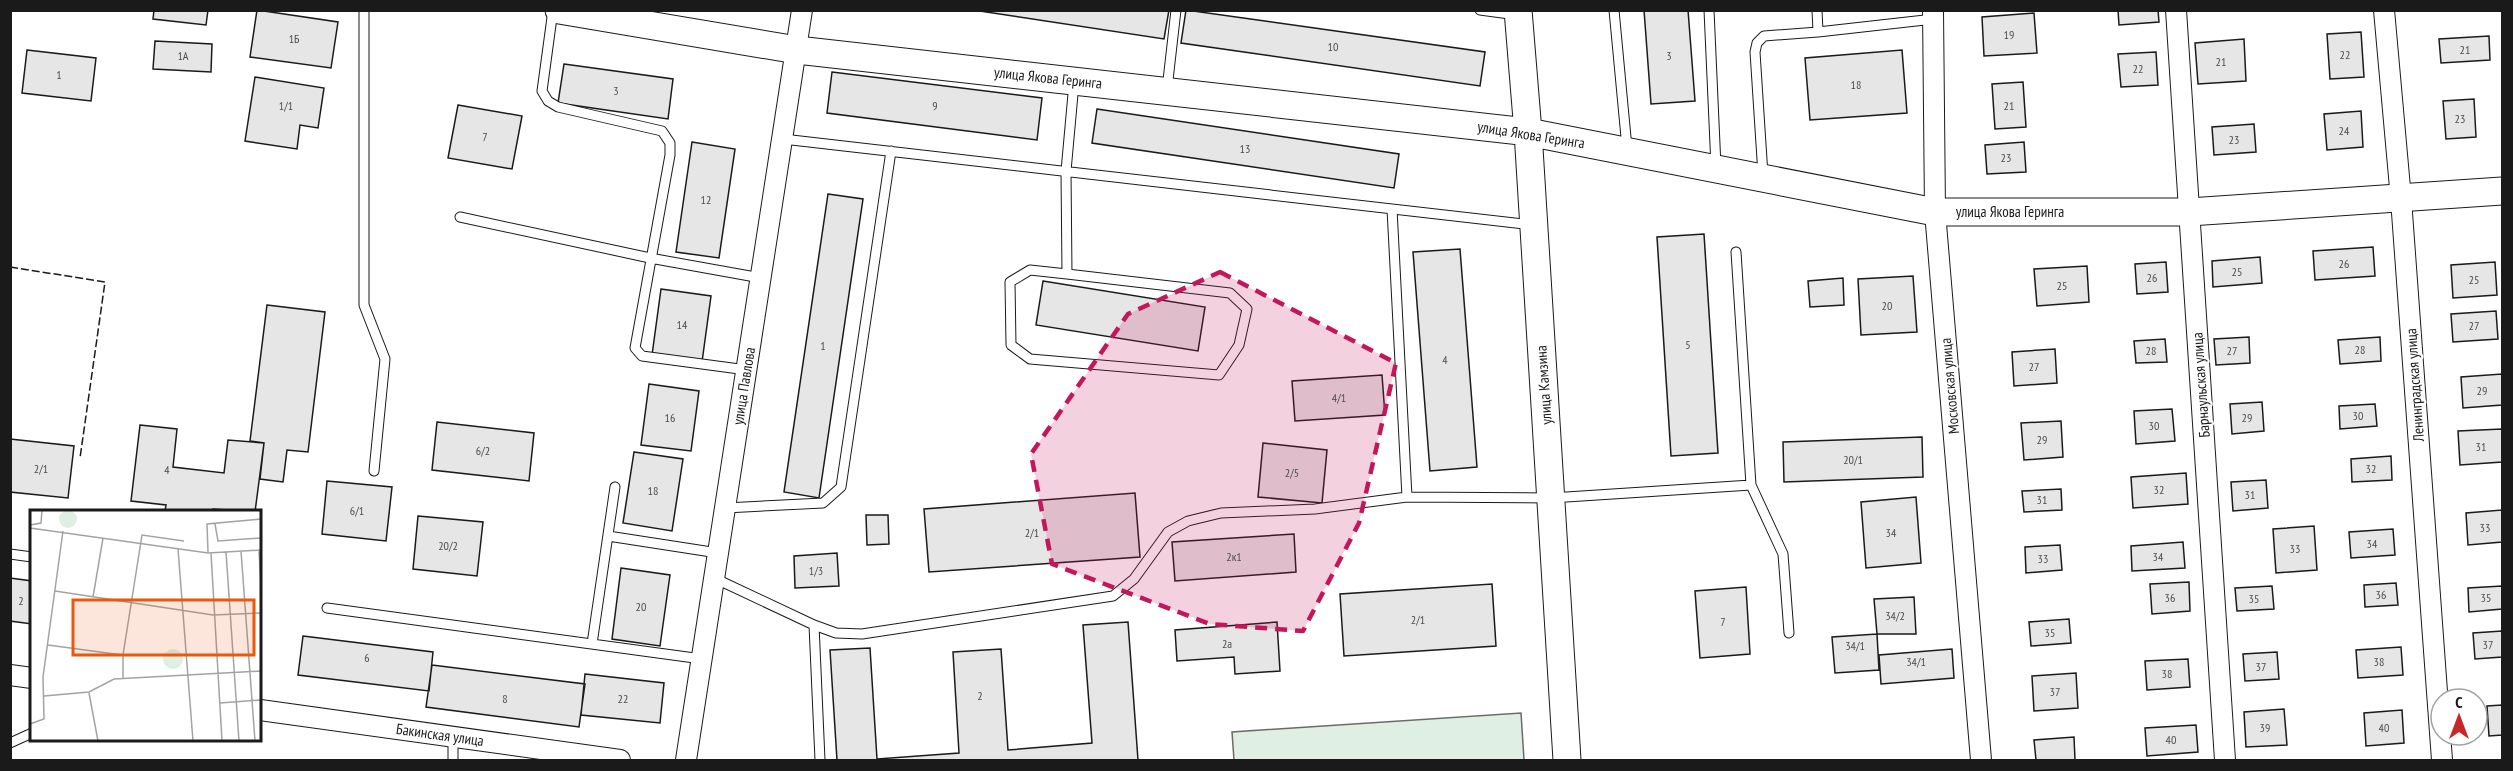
<svg xmlns="http://www.w3.org/2000/svg" width="2513" height="771" viewBox="0 0 2513 771" font-family="'PT Sans Narrow',sans-serif">
	<style>
		.green { fill: #e0efe3; stroke: #6a6a6a; stroke-width: 1.5 }
		.building { fill: #e6e6e6; stroke: #1a1a1a; stroke-width: 1.5 }
		.lines { fill: none; stroke-linecap: round; stroke-linejoin: round }
		.lane-casing { stroke: #1a1a1a; stroke-width: 11 }
		.street-casing { stroke: #1a1a1a; stroke-width: 22 }
		.secondary-casing { stroke: #1a1a1a; stroke-width: 29 }
		.lane { stroke: #fff; stroke-width: 9 }
		.street { stroke: #fff; stroke-width: 20 }
		.secondary { stroke: #fff; stroke-width: 27 }
		.fence { stroke: #1a1a1a; stroke-width: 1.5; stroke-dasharray: 8 3; stroke-linecap: butt }
		.marked { fill: #c2185b; fill-opacity: 0.2; stroke: #c2185b; stroke-width: 4.5; stroke-dasharray: 12 8; stroke-linejoin: round }
		.labels { text-anchor: middle; stroke-width: 4.5; stroke-linejoin: round; paint-order: stroke }
		.number-label { font-size: 12px; fill: #4d4d4d }
		.street-label { font-size: 15px; fill: #1a1a1a; stroke: #fff }
		.inset-road { fill: none; stroke: #a3a3a3; stroke-width: 1.5 }
		.view { fill: #e8590c; fill-opacity: 0.15; stroke: #e8590c; stroke-width: 3 }
		.inset-edge { fill: none; stroke: #1a1a1a; stroke-width: 3 }
	</style>
	<rect width="100%" height="100%" fill="#fff"/>
	<path class="green" d="M1521,713L1524,760H1234L1232,732Z"/>
	<path class="building" d="M154,10H208L206,25L153,19Z
		M257,10L338,22L331,68L250,57Z
		M973,10H1169L1164,39Z
		M1186,10L1485,52L1480,86L1181,43Z
		M1644,10H1688L1695,101L1651,104Z
		M2118,10H2158L2159,22L2119,25Z
		M2034,13L2037,53L1984,56L1982,17Z
		M2361,32L2364,77L2330,79L2327,34Z
		M2489,36L2490,60L2441,63L2439,39Z
		M2244,39L2246,81L2198,84L2195,43Z
		M155,41L212,44L211,72L153,69Z
		M27,50L96,58L91,101L22,93Z
		M1902,50L1907,113L1810,120L1805,58Z
		M2156,52L2158,85L2121,87L2118,54Z
		M564,64L673,79L668,119L558,103Z
		M832,72L1042,98L1037,140L827,113Z
		M255,77L324,88L318,128L300,125L297,149L245,141Z
		M2023,82L2026,127L1995,129L1992,84Z
		M2474,99L2476,137L2446,139L2443,101Z
		M458,105L522,116L512,169L448,158Z
		M1097,109L1399,154L1394,188L1092,143Z
		M2361,111L2363,147L2327,150L2324,114Z
		M2254,124L2256,152L2214,155L2212,127Z
		M692,142L735,149L719,258L676,252Z
		M2024,142L2026,172L1987,174L1985,145Z
		M828,194L863,199L819,498L784,492Z
		M1704,234L1718,453L1671,456L1657,237Z
		M2373,247L2375,276L2315,280L2313,251Z
		M1460,249L1477,467L1430,471L1413,252Z
		M2260,257L2262,283L2213,287L2212,261Z
		M2166,262L2168,292L2137,294L2135,264Z
		M2495,262L2497,295L2453,298L2451,265Z
		M2087,266L2089,302L2037,306L2034,269Z
		M1913,276L1917,332L1861,335L1858,279Z
		M1843,278L1844,305L1810,307L1808,281Z
		M1043,281L1205,307L1198,351L1036,325Z
		M661,289L711,296L702,362L652,355Z
		M267,305L325,312L308,452L287,450L283,482L260,479L264,443L250,441Z
		M2496,311L2498,339L2453,342L2451,314Z
		M2249,337L2250,363L2216,365L2214,339Z
		M2380,337L2381,361L2340,364L2338,340Z
		M2165,339L2167,362L2136,363L2134,341Z
		M2055,349L2057,383L2014,386L2012,352Z
		M2502,374V405L2463,408L2461,377Z
		M1382,375L1385,415L1295,421L1292,381Z
		M649,384L699,391L691,451L641,445Z
		M2262,402L2264,431L2232,434L2230,404Z
		M2375,404L2377,426L2340,429L2339,406Z
		M2172,409L2175,441L2136,444L2134,411Z
		M2061,421L2063,457L2024,460L2021,423Z
		M437,422L534,433L529,481L432,470Z
		M140,425L177,429L173,467L224,473L228,440L264,443L255,512L213,509L212,512H170L165,511L166,505L131,501Z
		M2502,429V462L2460,465L2458,431Z
		M1922,437L1923,477L1784,482L1783,442Z
		M10,439L74,446L68,498L10,492Z
		M1263,443L1327,450L1322,503L1258,497Z
		M634,452L683,459L672,531L623,523Z
		M2391,456L2392,480L2352,482L2351,459Z
		M2186,473L2188,504L2133,508L2131,477Z
		M2266,480L2268,508L2233,511L2231,482Z
		M327,481L392,487L386,541L322,534Z
		M2061,489L2062,510L2024,512L2022,491Z
		M1135,493L1140,557L929,572L924,509Z
		M1916,497L1921,563L1866,568L1861,502Z
		M2502,510V542L2468,545L2466,513Z
		M866,515H888L889,544L867,545Z
		M418,516L483,522L477,576L413,569Z
		M2314,526L2317,570L2276,573L2273,529Z
		M2393,529L2395,555L2351,558L2349,532Z
		M1294,534L1296,572L1175,581L1172,542Z
		M2183,542L2185,568L2132,571L2131,546Z
		M2060,545L2062,570L2026,573L2025,547Z
		M837,553L839,586L795,588L794,556Z
		M621,568L670,575L660,646L612,639Z
		M10,578L32,581V624L10,621Z
		M2189,582L2190,611L2152,614L2150,584Z
		M2396,583L2398,605L2365,607L2364,585Z
		M1492,584L1496,646L1344,656L1340,594Z
		M2272,586L2274,609L2237,611L2235,588Z
		M2502,586V609L2469,612L2468,588Z
		M1746,587L1750,654L1700,658L1695,591Z
		M1914,597L1916,634H1877L1874,599Z
		M2069,619L2071,643L2031,646L2029,622Z
		M1128,622L1138,760H837L830,650L870,648L877,759L959,753L953,652L1001,649L1008,750L1092,743L1083,625Z
		M1277,622L1280,671L1235,674L1234,657L1177,661L1175,630Z
		M2502,631V657L2475,659L2473,633Z
		M1877,634L1879,670L1835,673L1832,637Z
		M303,636L433,652L429,691L298,675Z
		M2401,647L2403,675L2358,678L2356,650Z
		M1952,649L1954,678L1881,684L1879,655Z
		M2277,652L2279,679L2245,681L2243,654Z
		M2188,659L2190,687L2147,690L2145,661Z
		M432,665L585,684L579,727L426,707Z
		M2076,673L2078,708L2034,711L2032,676Z
		M585,674L664,683L660,723L581,715Z
		M2502,705V735L2489,736L2487,706Z
		M2284,709L2287,745L2246,747L2244,712Z
		M2402,710L2404,743L2366,746L2364,713Z
		M2196,725L2198,752L2147,756L2145,728Z
		M2074,737L2075,760H2036L2034,740Z"/>
	<g class="lines">
		<g class="lane-casing">
			<path id="lane" d="M364,10V305L385,359L374,471
				M553,10L542,91L548,101L558,107L662,131L670,143V155L635,348L642,356L747,370
				M1480,10L1517,15
				M1614,10L1627,148
				M1709,10L1716,167
				M1817,10L1818,32L1934,19
				M1167,89L1176,10
				M783,139L1532,225
				M1763,175L1755,52L1757,43L1764,36L1818,32
				M1392,209L1407,497
				M460,217L650,258L761,278
				M1067,274L1230,293L1247,309L1239,345L1219,375L1030,359L1011,345L1010,282L1030,270L1067,274L1066,171L1074,83
				M1751,485L1783,554L1789,633
				M725,508L823,503L841,487L891,151
				M608,536L718,553
				M10,554L32,557
				M714,578L814,625L836,633L862,634L1113,596L1134,579L1168,532L1188,521L1221,513L1315,509L1407,497L1551,498L1751,485L1736,252
				M327,608L702,659
				M814,625L820,760
				M592,644L615,487
				M10,743L32,733
				M453,760V737"/>
		</g>
		<g class="street-casing">
			<path id="street" d="M1933,10L1935,212L1981,760
				M2176,10L2225,760
				M2384,10L2401,199L2442,760
				M10,675L32,678
				M260,710L620,760
				M686,760L802,10"/>
		</g>
		<g class="secondary-casing">
			<path id="secondary" d="M559,10L797,50L1528,132L1935,212H2189L2502,191
				M1518,10L1528,132L1567,760"/>
		</g>
		<use href="#lane" class="lane"/>
		<use href="#street" class="street"/>
		<use href="#secondary" class="secondary"/>
		<path class="fence" d="M10,267L105,282L80,458"/>
	</g>
	<path class="marked" d="M1220,272L1396,363L1359,523L1303,631L1210,624L1052,564L1031,454L1128,314Z"/>
	<g class="labels">
		<g class="number-label">
			<text x="2009" y="39">19</text>
			<text x="294" y="43">1Б</text>
			<text x="1333" y="51">10</text>
			<text x="2465" y="54">21</text>
			<text x="2345" y="59">22</text>
			<text x="183" y="60">1А</text>
			<text x="1669" y="60">3</text>
			<text x="2221" y="66">21</text>
			<text x="2138" y="73">22</text>
			<text x="59" y="79">1</text>
			<text x="1856" y="89">18</text>
			<text x="616" y="95">3</text>
			<text x="286" y="110">1/1</text>
			<text x="935" y="110">9</text>
			<text x="2009" y="110">21</text>
			<text x="2460" y="123">23</text>
			<text x="2344" y="135">24</text>
			<text x="485" y="141">7</text>
			<text x="2234" y="144">23</text>
			<text x="1245" y="153">13</text>
			<text x="2006" y="162">23</text>
			<text x="706" y="204">12</text>
			<text x="2344" y="268">26</text>
			<text x="2237" y="276">25</text>
			<text x="2152" y="282">26</text>
			<text x="2474" y="284">25</text>
			<text x="2062" y="290">25</text>
			<text x="1887" y="310">20</text>
			<text x="682" y="329">14</text>
			<text x="2474" y="330">27</text>
			<text x="1688" y="349">5</text>
			<text x="823" y="350">1</text>
			<text x="2360" y="354">28</text>
			<text x="2151" y="355">28</text>
			<text x="2232" y="355">27</text>
			<text x="1445" y="364">4</text>
			<text x="2034" y="371">27</text>
			<text x="2482" y="395">29</text>
			<text x="1339" y="402">4/1</text>
			<text x="2358" y="420">30</text>
			<text x="670" y="422">16</text>
			<text x="2247" y="422">29</text>
			<text x="2154" y="430">30</text>
			<text x="2042" y="444">29</text>
			<text x="2481" y="451">31</text>
			<text x="483" y="455">6/2</text>
			<text x="1853" y="464">20/1</text>
			<text x="41" y="473">2/1</text>
			<text x="2371" y="473">32</text>
			<text x="167" y="474">4</text>
			<text x="1292" y="477">2/5</text>
			<text x="2159" y="494">32</text>
			<text x="653" y="495">18</text>
			<text x="2250" y="499">31</text>
			<text x="2042" y="504">31</text>
			<text x="357" y="515">6/1</text>
			<text x="2485" y="532">33</text>
			<text x="1032" y="537">2/1</text>
			<text x="1891" y="537">34</text>
			<text x="2372" y="548">34</text>
			<text x="448" y="550">20/2</text>
			<text x="2295" y="553">33</text>
			<text x="1234" y="561">2к1</text>
			<text x="2158" y="561">34</text>
			<text x="2043" y="563">33</text>
			<text x="816" y="575">1/3</text>
			<text x="2381" y="599">36</text>
			<text x="2170" y="602">36</text>
			<text x="2486" y="602">35</text>
			<text x="2254" y="603">35</text>
			<text x="21" y="605">2</text>
			<text x="641" y="611">20</text>
			<text x="1895" y="620">34/2</text>
			<text x="1418" y="624">2/1</text>
			<text x="1723" y="626">7</text>
			<text x="2050" y="637">35</text>
			<text x="1227" y="648">2а</text>
			<text x="2488" y="649">37</text>
			<text x="1855" y="650">34/1</text>
			<text x="367" y="662">6</text>
			<text x="1916" y="666">34/1</text>
			<text x="2379" y="666">38</text>
			<text x="2261" y="671">37</text>
			<text x="2167" y="678">38</text>
			<text x="2055" y="696">37</text>
			<text x="980" y="700">2</text>
			<text x="505" y="703">8</text>
			<text x="623" y="703">22</text>
			<text x="2265" y="732">39</text>
			<text x="2384" y="732">40</text>
			<text x="2171" y="744">40</text>
		</g>
		<g class="street-label">
			<text transform="translate(1048 78) rotate(6)" y="5">улица Якова Геринга</text>
			<text transform="translate(1531 135) rotate(9)" y="5">улица Якова Геринга</text>
			<text x="2010" y="217">улица Якова Геринга</text>
			<text transform="translate(1544 385) rotate(-94)" y="5">улица Камзина</text>
			<text transform="translate(2201 385) rotate(-94)" y="5">Барнаульская улица</text>
			<text transform="translate(2415 385) rotate(-94)" y="5">Ленинградская улица</text>
			<text transform="translate(744 386) rotate(-81)" y="5">улица Павлова</text>
			<text transform="translate(1950 386) rotate(-95)" y="5">Московская улица</text>
			<text transform="translate(440 735) rotate(8)" y="5">Бакинская улица</text>
		</g>
	</g>
	<g transform="translate(30 510)">
		<rect width="231" height="231" fill="#fff"/>
		<path d="M29 9a9 9 0 1 1 18 0a9 9 0 1 1-18 0ZM133 149a10 10 0 1 1 20 0a10 10 0 1 1-20 0Z" fill="#e0efe3"/>
		<path class="inset-road" d="M185,14L188,31L231,28M0,15L11,13L12,0M0,18L178,43L231,40M148,39L163,231M211,41L225,231M229,41L231,75M178,42L177,14L231,9M196,42L209,231M181,43L192,231M25,81L183,105L231,103M63,87L73,28M18,135L92,145M93,169V145L112,25L154,31M59,183L68,231M14,186L59,182L84,169L231,161M190,193L231,190M0,214L14,209L13,167L33,21"/>
		<path class="view" d="M43,90H224V145H43Z"/>
		<rect width="231" height="231" class="inset-edge"/>
	</g>
	<rect width="2513" height="771" fill="none" stroke="#1a1a1a" stroke-width="24"/>
	<g transform="translate(2459 717)"><circle r="28" fill="#ffffff" stroke="#a3a3a3" stroke-width="1.5"/>
	<path d="M0-4.5L10 22L0 15L-10 22Z" fill="#c62828"/>
	<text y="-9" font-size="16" font-weight="bold" text-anchor="middle" fill="#1a1a1a">С</text>
	</g>
</svg>
